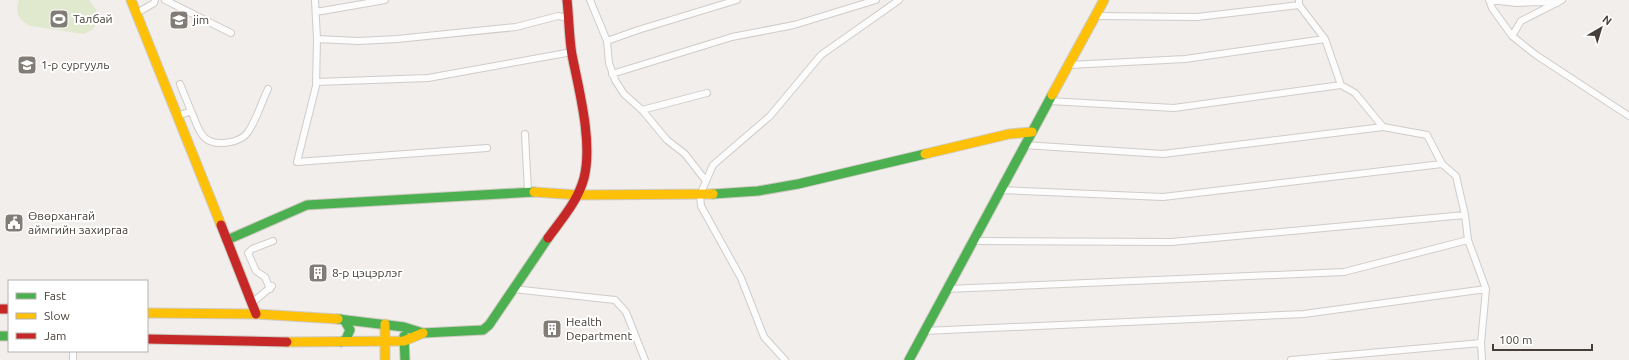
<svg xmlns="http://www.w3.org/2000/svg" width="1629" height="360" viewBox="0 0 1629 360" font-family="Ubuntu,sans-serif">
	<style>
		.pitch { fill: #e0e8ce }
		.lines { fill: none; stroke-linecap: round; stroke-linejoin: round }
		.street-casing { stroke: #cfccc9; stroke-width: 8 }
		.fast-casing { stroke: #cfcac3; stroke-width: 11 }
		.slow-casing { stroke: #cfcac3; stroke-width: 11 }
		.jam-casing { stroke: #cfcac3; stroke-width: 11 }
		.street { stroke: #fdfcfc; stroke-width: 6 }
		.fast { stroke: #4caf50; stroke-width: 9 }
		.slow { stroke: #ffc107; stroke-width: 9 }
		.jam { stroke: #c62828; stroke-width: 9 }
		.labels { text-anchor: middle; stroke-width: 4; stroke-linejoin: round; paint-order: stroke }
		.poi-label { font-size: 12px; fill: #463f38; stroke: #fff; text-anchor: start }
	</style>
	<rect width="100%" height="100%" fill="#f1eeeb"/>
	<path class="pitch" d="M19,0H89L96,9L98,22L93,29L84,34L31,26C19,21 14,12 19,0Z"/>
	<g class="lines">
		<g class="street-casing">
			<path id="street" d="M165,0L231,33
				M315,0L317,39L316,86L297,162L487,148
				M590,0L607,41L609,63L615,80L624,94L642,110L667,140L685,154L706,181
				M1299,0V5L1325,39L1341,85L1355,93L1383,127L1427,135L1442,164L1456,176L1465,215L1468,240L1486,289L1481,343L1482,360
				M1489,0L1492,8L1512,36L1536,55L1629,116
				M1489,0L1517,3L1538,2L1557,3
				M316,12L385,0
				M137,13L154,3L155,0
				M1095,16L1197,17L1299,5
				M1512,36L1521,21L1562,0
				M317,39L358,41L397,39L516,27L558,16L569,18
				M607,41L638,30L737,0
				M1069,65L1185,59L1325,39
				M612,74L732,37L794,25L876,0
				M316,82L428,78L572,52
				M1049,101L1174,108L1341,85
				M642,110L707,93
				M191,111C195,119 198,132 205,138C215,147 241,143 248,132C257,119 261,103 268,89
				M178,116L191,111L180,84
				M525,134L528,191
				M1024,145L1163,154L1383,127
				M1000,190L1163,197L1442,164
				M973,241L1171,242L1465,215
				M270,289L265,277L256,271L248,253L252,249L273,241
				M513,289L615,300L626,312L645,360
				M947,289L1344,272L1468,240
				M252,303L272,286
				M924,331L1304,314L1486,289
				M73,360V351
				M785,360L764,337L741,278L701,206L700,195L713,165L770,116L821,55L899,0
				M1291,360L1481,343"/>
		</g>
		<g class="fast-casing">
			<path id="fast" d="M713,194L758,191L798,184L925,154
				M227,240L307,205L534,192
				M338,319L404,327L423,333L483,330L489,325L548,238
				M341,319L345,321L350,330L346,339L341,342
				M0,336H9
				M404,336L405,360
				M909,360L1052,95"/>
		</g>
		<g class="slow-casing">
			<path id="slow" d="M131,0L221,225
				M1052,95L1104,0
				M925,154L1009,134L1032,132
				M534,192L578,195L713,194
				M147,313L256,314L338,319
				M385,324V360
				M287,342L404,341L423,333"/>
		</g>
		<g class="jam-casing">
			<path id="jam" d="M221,225L256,314
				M548,238C561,220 578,201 584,178C593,143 579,90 572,55C569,37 569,18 567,0
				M0,309H9
				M147,339L287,342"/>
		</g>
		<use href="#street" class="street"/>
		<use href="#fast" class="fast"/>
		<use href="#slow" class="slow"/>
		<use href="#jam" class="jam"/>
	</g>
	<defs>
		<g id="stadium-square" transform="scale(1)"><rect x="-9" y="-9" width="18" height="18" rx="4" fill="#827c77" stroke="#fff"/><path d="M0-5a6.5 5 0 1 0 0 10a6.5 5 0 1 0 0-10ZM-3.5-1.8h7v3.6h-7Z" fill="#fff"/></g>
		<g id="school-square" transform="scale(1)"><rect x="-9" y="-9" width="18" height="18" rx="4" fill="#827c77" stroke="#fff"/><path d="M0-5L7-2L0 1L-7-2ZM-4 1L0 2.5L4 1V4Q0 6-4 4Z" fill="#fff"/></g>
		<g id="civic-square" transform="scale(1)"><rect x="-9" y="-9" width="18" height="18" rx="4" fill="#827c77" stroke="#fff"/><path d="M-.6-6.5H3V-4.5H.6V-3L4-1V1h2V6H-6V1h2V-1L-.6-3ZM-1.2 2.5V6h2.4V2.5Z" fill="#fff"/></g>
		<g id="building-square" transform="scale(1)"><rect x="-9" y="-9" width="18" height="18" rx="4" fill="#827c77" stroke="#fff"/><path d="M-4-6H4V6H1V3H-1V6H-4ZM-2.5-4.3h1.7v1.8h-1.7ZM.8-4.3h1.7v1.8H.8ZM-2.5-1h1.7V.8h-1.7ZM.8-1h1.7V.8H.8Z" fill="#fff"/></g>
	</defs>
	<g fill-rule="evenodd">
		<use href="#stadium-square" x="59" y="19"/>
		<use href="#school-square" x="179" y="20"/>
		<use href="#school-square" x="27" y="65"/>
		<use href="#civic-square" x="14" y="223"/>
		<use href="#building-square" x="318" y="273"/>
		<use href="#building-square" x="552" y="329"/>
	</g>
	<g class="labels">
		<g class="poi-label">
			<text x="73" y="23">Талбай</text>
			<text x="193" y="24">jim</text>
			<text x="41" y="69">1-р сургууль</text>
			<text x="28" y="220">Өвөрхангай<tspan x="28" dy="14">аймгийн захиргаа</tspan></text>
			<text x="332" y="277">8-р цэцэрлэг</text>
			<text x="566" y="326">Health<tspan x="566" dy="14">Department</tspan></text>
		</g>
	</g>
	<rect x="8" y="280" width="140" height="72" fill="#ffffff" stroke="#b5b2af"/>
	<rect x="16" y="293" width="20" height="6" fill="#4caf50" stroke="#b5b2af"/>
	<text x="44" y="300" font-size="12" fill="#463f38">Fast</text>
	<rect x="16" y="313" width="20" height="6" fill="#ffc107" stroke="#b5b2af"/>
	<text x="44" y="320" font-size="12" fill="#463f38">Slow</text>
	<rect x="16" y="333" width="20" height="6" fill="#c62828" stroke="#b5b2af"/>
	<text x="44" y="340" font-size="12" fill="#463f38">Jam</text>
	<g transform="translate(1601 28) rotate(38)" stroke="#ffffff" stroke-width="3" paint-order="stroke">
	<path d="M0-3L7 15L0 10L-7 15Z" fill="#463f38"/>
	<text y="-6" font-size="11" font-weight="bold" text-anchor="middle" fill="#463f38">N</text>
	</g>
	<path d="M1493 344v6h99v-6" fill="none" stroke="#463f38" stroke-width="2"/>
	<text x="1499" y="344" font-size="12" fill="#463f38" stroke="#ffffff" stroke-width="3" paint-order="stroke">100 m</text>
</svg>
